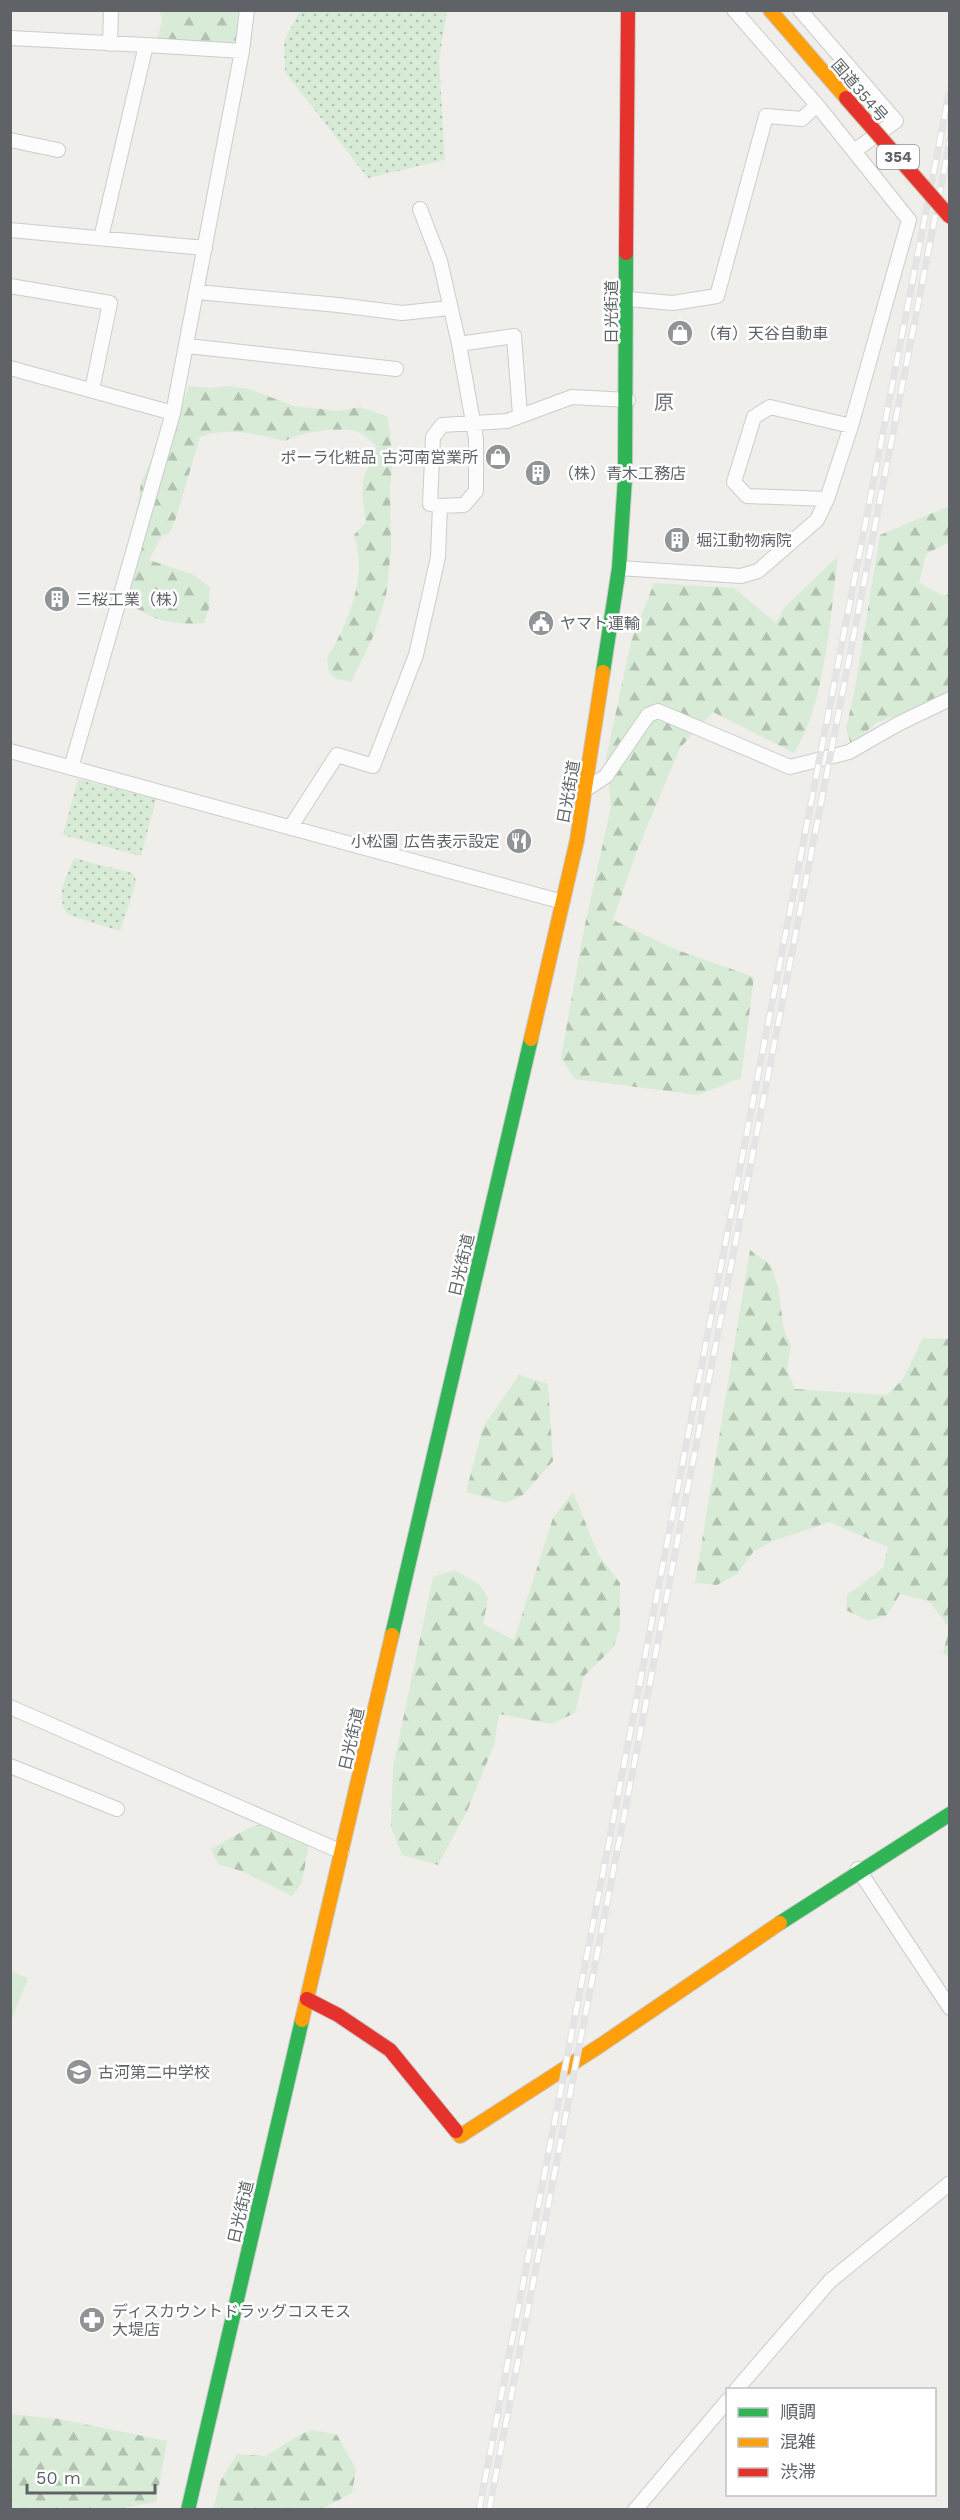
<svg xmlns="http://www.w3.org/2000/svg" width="960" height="2520" viewBox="0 0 960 2520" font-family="'Work Sans','Noto Sans JP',sans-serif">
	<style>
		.grass { fill: url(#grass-dots) }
		.forest { fill: url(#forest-firs) }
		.garden { fill: #d8ebd6 }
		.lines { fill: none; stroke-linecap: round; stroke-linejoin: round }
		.street-casing { stroke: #cbcccc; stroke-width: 16 }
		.fast-casing { stroke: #cacacb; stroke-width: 16 }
		.slow-casing { stroke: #cacacb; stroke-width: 16 }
		.jam-casing { stroke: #cacacb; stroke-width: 16 }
		.street { stroke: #fdfcfc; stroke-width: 14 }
		.fast { stroke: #30b455; stroke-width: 14 }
		.slow { stroke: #ff9f0a; stroke-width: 14 }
		.jam { stroke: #e5322d; stroke-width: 14 }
		.rail-casing { stroke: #e4e4e4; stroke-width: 7 }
		.rail { stroke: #fff; stroke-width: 4.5; stroke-dasharray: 14; stroke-linecap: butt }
		.jam-bridge-casing { stroke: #c8b996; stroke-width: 16; stroke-linecap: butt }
		.jam-bridge { stroke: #e5322d; stroke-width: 14 }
		.labels { text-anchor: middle; stroke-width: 5; stroke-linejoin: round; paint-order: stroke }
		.shield { fill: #fff; stroke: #8f9295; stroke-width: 1.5 }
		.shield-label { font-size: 15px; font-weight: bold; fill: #5f6368 }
		.street-label { font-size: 16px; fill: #5f6368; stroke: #fff }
		.poi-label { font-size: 16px; fill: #5f6368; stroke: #fff; text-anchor: start }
		.quarter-label { font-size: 20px; fill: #70757a; stroke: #fff }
	</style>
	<defs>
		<pattern id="grass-dots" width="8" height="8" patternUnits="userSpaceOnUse" patternTransform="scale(1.5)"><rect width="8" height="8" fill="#d8ebd6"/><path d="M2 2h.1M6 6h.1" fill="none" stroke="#b2c2b1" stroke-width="1.8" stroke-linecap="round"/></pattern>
		<pattern id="forest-firs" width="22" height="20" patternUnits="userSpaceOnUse" patternTransform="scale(1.5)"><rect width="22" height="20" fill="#d8ebd6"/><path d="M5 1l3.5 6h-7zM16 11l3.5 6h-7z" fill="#b2c2b1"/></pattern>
	</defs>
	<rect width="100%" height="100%" fill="#efeeea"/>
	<path class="grass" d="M300,11H447L439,60L445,160L368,178L285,72L284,41Z
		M78,779L156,799L141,856L63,835Z
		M74,858L132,873L136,880L135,886L120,931L68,915C54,895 66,880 74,858Z"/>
	<path class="forest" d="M160,11H238L236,46L157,39L162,21Z
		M189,386L210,388L228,386L249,389L294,406L338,411L360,407L388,417L393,460L390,486L391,549L386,596L373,637L351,682L337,679L329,673L327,658C349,623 368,575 354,535L366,522C364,509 360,486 365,474C369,464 373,456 376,446C371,442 365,434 358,432C339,426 302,432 285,441C258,435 226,426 200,437L175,521L169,534L162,535L149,560L192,574L210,587L209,608L204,623C175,625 153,622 131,604L125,553L136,517L141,483L158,444L182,405Z
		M949,506V542L926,554L919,583L944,596L949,594V691L928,704L876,723L851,745L846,728L854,694L880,535Z
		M838,556C830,615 826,703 794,753L713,712L680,748L636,853L613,920L677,950L754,977L741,1078L698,1095L575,1079L561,1058L584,929L611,807L606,758L631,642L654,583L734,588L776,623L784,608Z
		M750,1250L771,1265L778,1287L784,1330L791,1345L787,1369L795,1389L887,1395L903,1379L923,1338L949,1339V1657L943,1653L949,1628L929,1601L900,1594L887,1615L868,1621L846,1610L847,1595L883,1568L888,1547L829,1522L773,1541L754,1551L737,1574L717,1585L695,1583Z
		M519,1375L548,1384L553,1461L523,1495L506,1503L466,1492L483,1427Z
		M573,1492L598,1554L620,1583V1628L613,1648L584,1676L575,1713L551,1724L499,1714L494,1745L467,1811L438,1865L402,1855L391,1827L393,1767L433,1577L454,1570L480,1585L488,1598L483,1624L514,1640L553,1518Z
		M261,1824L309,1844L302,1882L292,1896L244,1872L218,1864L211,1849L247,1829Z
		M10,2414L59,2419L167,2441L156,2502L119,2509H11Z
		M314,2430L337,2435L356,2469L352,2493L322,2509H213L221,2480L237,2454L265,2456L303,2433Z"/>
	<path class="garden" d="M11,1971L28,1978L11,2021Z"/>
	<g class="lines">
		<g class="street-casing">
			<path id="street" d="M734,10L817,105L909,220L851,426
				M800,10L896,121L854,151
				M10,38L146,45
				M110,44L111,10
				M10,140L58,150
				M420,209L440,261L459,344L476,439V491L464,505L440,506L430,504L433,437L442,425L507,421L572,397L628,400
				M10,230L205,248
				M101,238L146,45L242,51
				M10,286L110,303L92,390
				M197,292L338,305L402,313L449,308
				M628,299L673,303L717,296L766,116L802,119L817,105
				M459,344L514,336L520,415
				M188,346L396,369
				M10,368L173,413
				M619,568L741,576L758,571L817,520L827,499L747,496L734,482L754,417L770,407L851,426L827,499
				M10,751L563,902
				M71,768L173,413L242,51L247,10
				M585,790L606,776L648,715L658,711L790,767L849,752L898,724L950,699
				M290,828L337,755L373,766L416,655L438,557L440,506
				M10,1707L342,1852
				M10,1766L117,1809
				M858,1869L950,2008
				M736,2390L830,2281L950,2183
				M635,2510L728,2400"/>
		</g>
		<g class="fast-casing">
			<path id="fast" d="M603,672L619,568L625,478L626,253
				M392,1635L531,1039
				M780,1923L950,1814
				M188,2510L302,2020"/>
		</g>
		<g class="slow-casing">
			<path id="slow" d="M770,10L846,98
				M531,1039L577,840L603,672
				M302,2020L392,1635
				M456,2131L460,2136L601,2045L780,1923"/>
		</g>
		<g class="jam-casing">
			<path id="jam" d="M626,253L628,10
				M307,1999L338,2015L390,2050L456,2131"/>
		</g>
		<use href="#street" class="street"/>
		<use href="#fast" class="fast"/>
		<use href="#slow" class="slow"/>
		<use href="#jam" class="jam"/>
		<g class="rail-casing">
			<path id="rail" d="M479,2510L950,88
				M489,2510L950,140"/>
		</g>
		<use href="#rail" class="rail"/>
		<g class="jam-bridge-casing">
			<path id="jam-bridge" d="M846,98L950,217"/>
		</g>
		<use href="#jam-bridge" class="jam-bridge"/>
	</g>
	<defs>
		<g id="shop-disc" transform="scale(1.35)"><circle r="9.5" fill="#919496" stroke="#fff"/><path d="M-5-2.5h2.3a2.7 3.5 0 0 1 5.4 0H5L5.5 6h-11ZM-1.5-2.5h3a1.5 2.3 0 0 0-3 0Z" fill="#fff"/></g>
		<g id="building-disc" transform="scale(1.35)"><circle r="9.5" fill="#919496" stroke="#fff"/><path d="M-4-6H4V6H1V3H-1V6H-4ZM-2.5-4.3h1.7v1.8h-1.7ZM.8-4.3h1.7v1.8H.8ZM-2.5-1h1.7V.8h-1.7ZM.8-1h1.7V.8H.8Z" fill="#fff"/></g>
		<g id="civic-disc" transform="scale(1.35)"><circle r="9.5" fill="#919496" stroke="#fff"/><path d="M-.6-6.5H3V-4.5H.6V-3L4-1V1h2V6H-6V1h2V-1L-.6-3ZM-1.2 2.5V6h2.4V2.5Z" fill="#fff"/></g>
		<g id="restaurant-disc" transform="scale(1.35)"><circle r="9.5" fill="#919496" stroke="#fff"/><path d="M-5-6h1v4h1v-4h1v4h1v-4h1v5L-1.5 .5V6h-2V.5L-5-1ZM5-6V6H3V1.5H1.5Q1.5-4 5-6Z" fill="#fff"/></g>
		<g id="school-disc" transform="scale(1.35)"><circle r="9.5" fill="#919496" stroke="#fff"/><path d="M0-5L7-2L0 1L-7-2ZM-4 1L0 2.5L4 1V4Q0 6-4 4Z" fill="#fff"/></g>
		<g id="pharmacy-disc" transform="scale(1.35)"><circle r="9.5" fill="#919496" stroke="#fff"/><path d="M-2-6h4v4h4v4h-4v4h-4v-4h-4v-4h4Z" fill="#fff"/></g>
	</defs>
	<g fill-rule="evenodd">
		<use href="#shop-disc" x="680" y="333"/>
		<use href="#shop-disc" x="498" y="457"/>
		<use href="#building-disc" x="538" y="473"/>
		<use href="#building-disc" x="677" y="540"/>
		<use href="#building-disc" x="57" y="599"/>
		<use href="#civic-disc" x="541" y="623"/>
		<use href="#restaurant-disc" x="519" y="841"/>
		<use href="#school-disc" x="79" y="2072"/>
		<use href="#pharmacy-disc" x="92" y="2320"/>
	</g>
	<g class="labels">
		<rect class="shield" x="877" y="145" width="42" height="24" rx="4.5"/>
		<g class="shield-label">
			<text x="898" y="162">354</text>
		</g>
		<g class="street-label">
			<text transform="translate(860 90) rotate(49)" y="6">国道354号</text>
			<text transform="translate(611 312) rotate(-90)" y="6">日光街道</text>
			<text transform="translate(568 792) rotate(-80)" y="6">日光街道</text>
			<text transform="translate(461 1265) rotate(-77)" y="6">日光街道</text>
			<text transform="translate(351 1739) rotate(-77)" y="6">日光街道</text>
			<text transform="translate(240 2212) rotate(-77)" y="6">日光街道</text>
		</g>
		<g class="poi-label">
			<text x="700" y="339">（有）天谷自動車</text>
			<text x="478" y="463" text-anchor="end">ポーラ化粧品 古河南営業所</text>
			<text x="558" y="479">（株）青木工務店</text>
			<text x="696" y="546">堀江動物病院</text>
			<text x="76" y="605">三桜工業（株）</text>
			<text x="560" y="629">ヤマト運輸</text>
			<text x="500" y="847" text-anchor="end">小松園 広告表示設定</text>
			<text x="98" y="2078">古河第二中学校</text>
			<text x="112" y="2317">ディスカウントドラッグコスモス<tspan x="112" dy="18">大堤店</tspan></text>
		</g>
		<g class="quarter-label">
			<text x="664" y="409">原</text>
		</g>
	</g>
	<rect width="960" height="2520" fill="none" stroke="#5f6368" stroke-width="24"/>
	<rect x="726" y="2388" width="210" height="108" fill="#ffffff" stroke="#bfc1c3" stroke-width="1.5"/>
	<rect x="738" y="2408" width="30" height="9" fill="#30b455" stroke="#bfc1c3" stroke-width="1.5"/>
	<text x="780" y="2418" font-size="18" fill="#5f6368">順調</text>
	<rect x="738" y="2438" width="30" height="9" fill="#ff9f0a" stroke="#bfc1c3" stroke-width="1.5"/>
	<text x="780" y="2448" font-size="18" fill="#5f6368">混雑</text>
	<rect x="738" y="2468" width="30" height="9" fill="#e5322d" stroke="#bfc1c3" stroke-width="1.5"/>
	<text x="780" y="2478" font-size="18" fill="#5f6368">渋滞</text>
	<path d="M27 2484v9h128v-9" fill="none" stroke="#5f6368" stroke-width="3"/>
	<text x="36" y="2484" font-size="18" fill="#5f6368" stroke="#ffffff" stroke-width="4.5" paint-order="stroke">50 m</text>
</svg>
